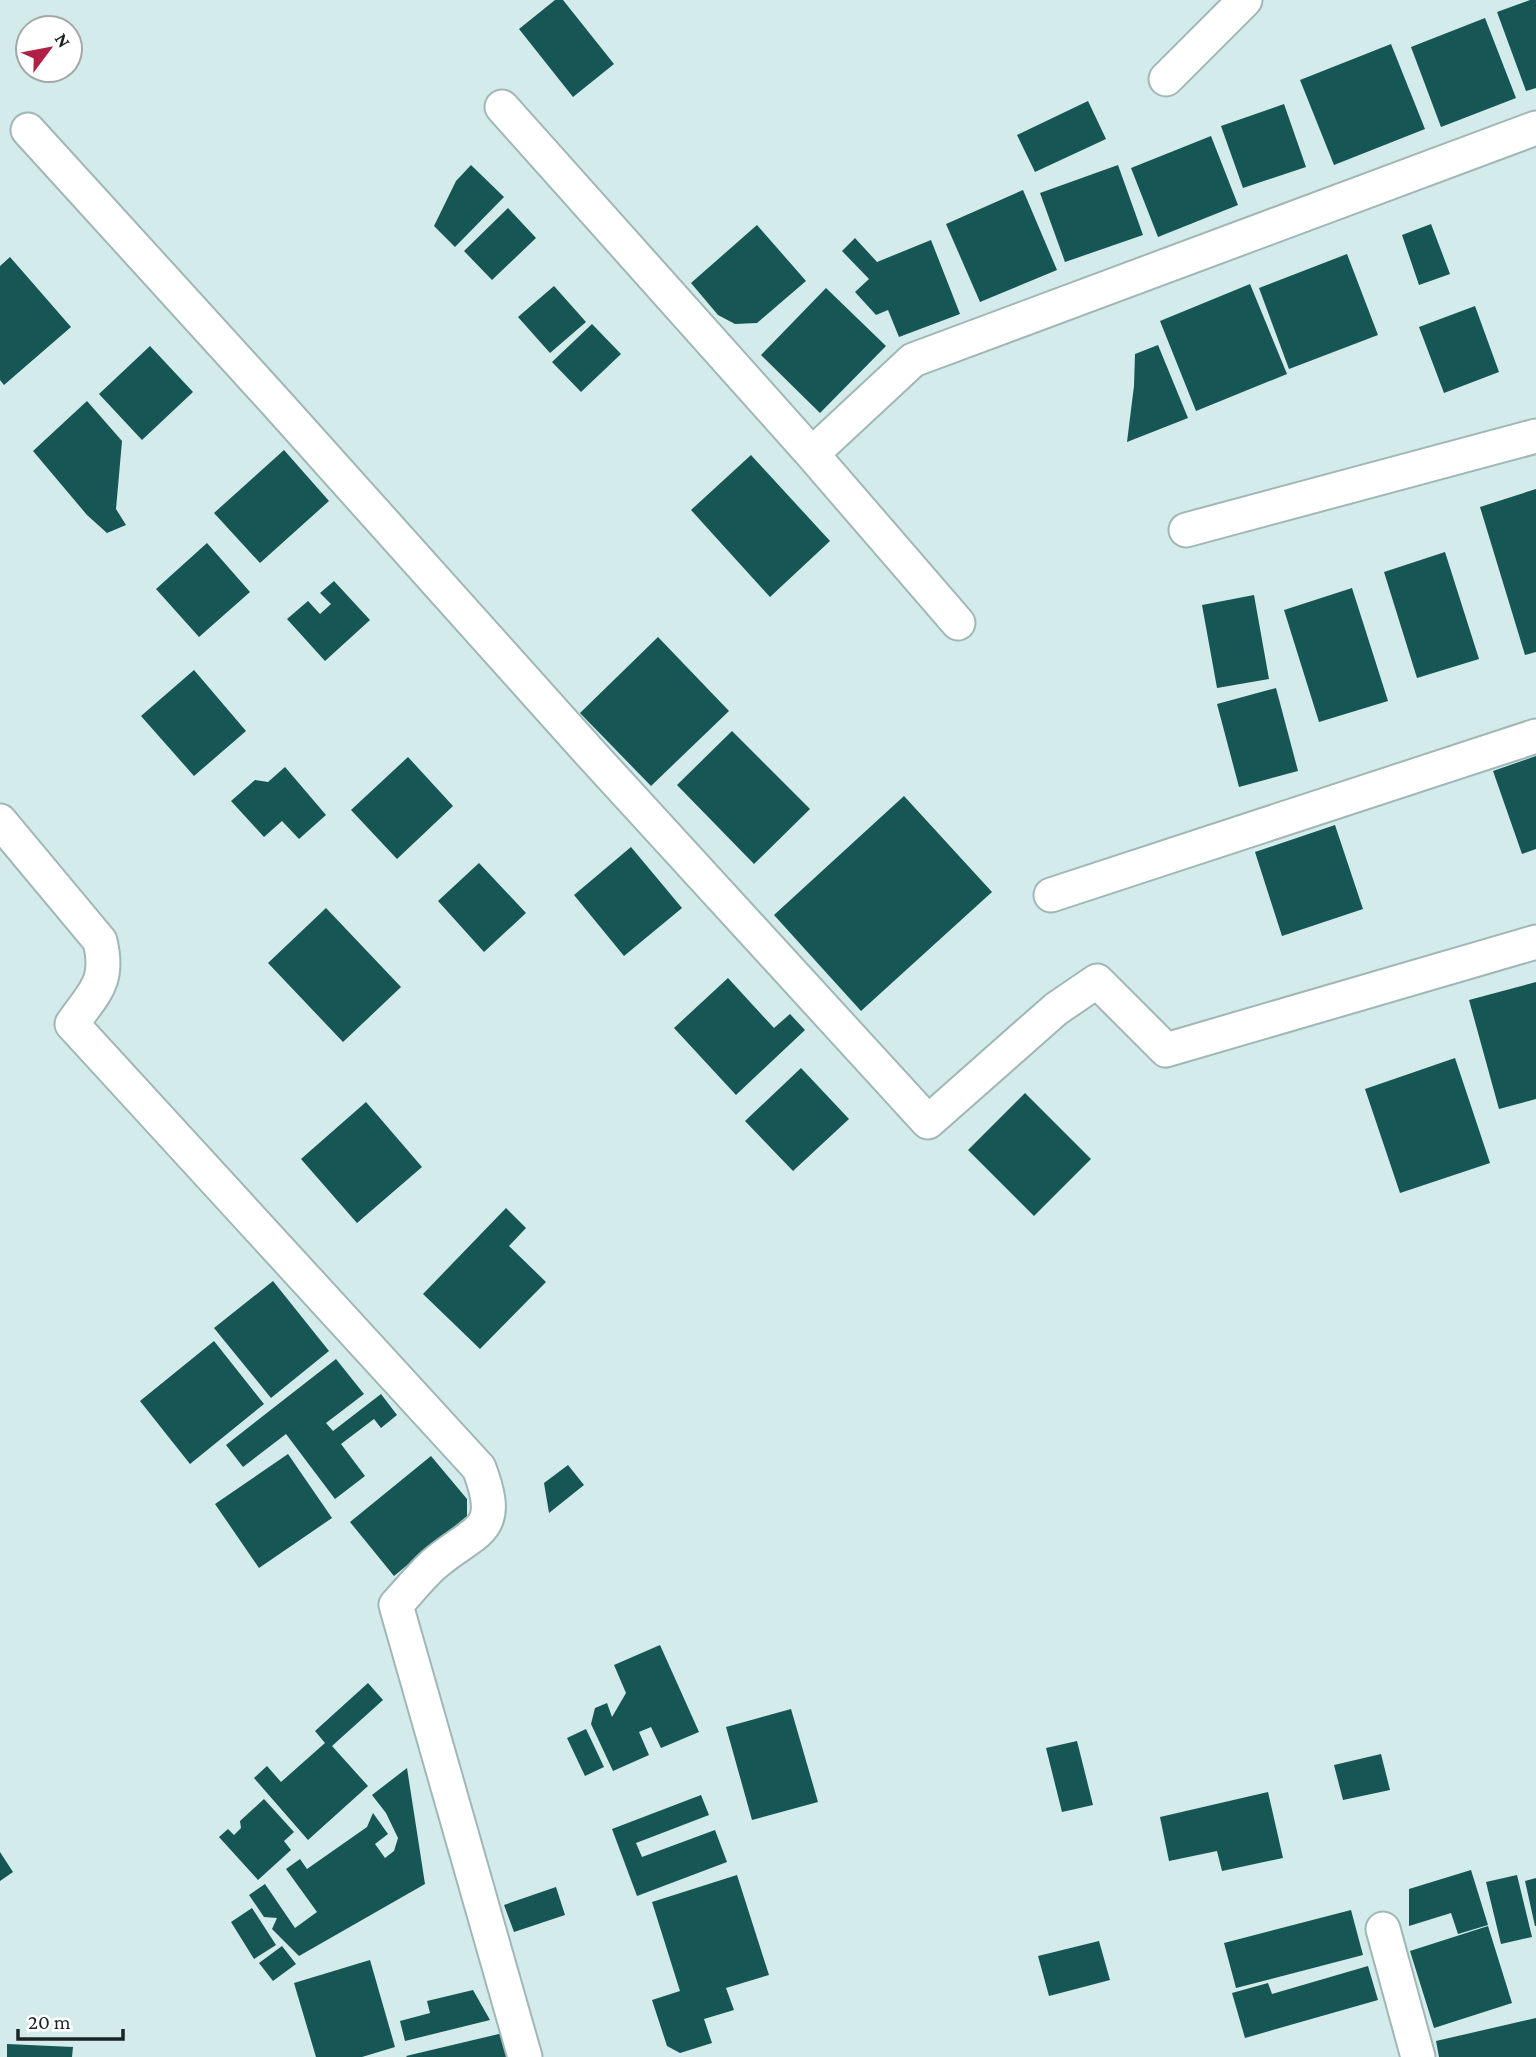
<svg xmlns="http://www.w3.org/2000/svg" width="1536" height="2057" viewBox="0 0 1536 2057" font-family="'Crimson Pro',serif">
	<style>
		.building { fill: #165654 }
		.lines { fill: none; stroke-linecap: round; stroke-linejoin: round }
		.minor-casing { stroke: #a0b7b6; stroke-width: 37 }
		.minor { stroke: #fff; stroke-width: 33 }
	</style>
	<rect width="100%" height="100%" fill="#d3ebea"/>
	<path class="building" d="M555,0H563L614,64L573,97L519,29Z
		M1530,0H1536V88L1526,91L1497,12Z
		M1485,18L1516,98L1441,127L1411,47Z
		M1391,44L1425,129L1334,165L1300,80Z
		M1088,101L1106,139L1035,172L1017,135Z
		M1284,104L1306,167L1243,188L1221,126Z
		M1211,136L1238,205L1158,237L1131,168Z
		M471,165L504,197L455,247L434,226L456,181Z
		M1118,165L1143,235L1065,262L1040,193Z
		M1023,190L1057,270L980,302L946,224Z
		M508,208L536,238L492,280L464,251Z
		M1431,224L1450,274L1419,285L1402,235Z
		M757,225L806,281L757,323L735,324L718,315L691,283Z
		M855,238L877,262L931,240L960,314L899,337L888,310L876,315L855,292L869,279L842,251Z
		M1347,254L1378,335L1289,369L1259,288Z
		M10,257L71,327L4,385L0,380V266Z
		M1250,284L1287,374L1196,411L1160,321Z
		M554,286L586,322L550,353L518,317Z
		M826,288L886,346L820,413L761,355Z
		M1475,306L1499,372L1444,393L1419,327Z
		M592,324L621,354L581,392L552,362Z
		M1158,345L1188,418L1127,442L1134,386L1135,354Z
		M150,346L193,392L142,440L99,394Z
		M87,401L122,441L116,509L126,525L107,533L87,515L33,451Z
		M284,450L329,501L260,563L214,513Z
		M751,455L830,541L770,597L691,510Z
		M1536,489V652L1525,655L1480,507Z
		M207,543L250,592L199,637L156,589Z
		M1445,552L1479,659L1417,678L1384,572Z
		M334,581L370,620L325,661L287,619L308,601L320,614L331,604L320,593Z
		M1352,588L1388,701L1319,722L1284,610Z
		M1254,595L1269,679L1217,688L1202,605Z
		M658,637L729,711L651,786L580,713Z
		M194,670L246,731L194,776L141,716Z
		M1276,688L1298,771L1239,787L1217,704Z
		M732,731L810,809L754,864L677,785Z
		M1536,756V849L1522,854L1493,771Z
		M408,757L453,806L397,859L351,810Z
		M285,767L326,815L299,839L282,821L264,837L231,801L255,780L268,782Z
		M904,796L992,892L861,1011L774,915Z
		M1335,825L1363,909L1282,936L1255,852Z
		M631,847L682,908L624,956L574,895Z
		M479,863L526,913L484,952L438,901Z
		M326,908L401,987L343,1042L268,963Z
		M728,978L774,1028L790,1014L805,1030L736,1095L674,1028Z
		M1536,982V1099L1499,1109L1469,1000Z
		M1455,1058L1490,1163L1400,1193L1365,1089Z
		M801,1068L849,1119L793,1171L745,1121Z
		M1025,1093L1091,1159L1034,1216L968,1150Z
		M366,1102L422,1167L357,1223L301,1159Z
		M506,1208L526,1228L509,1246L546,1282L480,1349L423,1294Z
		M273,1281L329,1351L271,1398L214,1328Z
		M214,1341L264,1404L190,1464L140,1401Z
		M336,1359L364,1394L326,1423L333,1431L381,1394L397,1415L381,1428L374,1419L341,1444L365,1476L335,1499L286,1434L243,1467L226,1445Z
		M288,1454L332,1518L259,1568L215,1504Z
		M431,1456L467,1499V1516L394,1576L350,1522Z
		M568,1465L584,1485L549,1513L544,1483Z
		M660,1645L699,1732L661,1748L651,1727L639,1732L649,1755L613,1771L591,1724L595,1708L607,1703L612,1717L626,1693L614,1665Z
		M368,1683L383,1700L332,1746L368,1786L308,1840L254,1778L267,1766L281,1782L325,1743L315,1731Z
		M791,1709L818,1802L752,1820L726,1727Z
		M586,1729L604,1767L585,1776L567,1738Z
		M1077,1741L1093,1805L1062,1812L1046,1748Z
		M1381,1754L1390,1790L1343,1800L1334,1765Z
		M407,1768L425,1884L299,1956L272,1929L277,1918L264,1917L249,1895L265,1884L295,1928L317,1912L286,1869L300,1859L307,1869L367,1827L373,1813L388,1834L375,1844L385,1858L394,1851L398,1838L386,1813L372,1795Z
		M1268,1792L1283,1858L1222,1871L1217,1851L1169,1861L1160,1817Z
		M701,1795L709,1815L636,1843L642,1857L715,1830L727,1862L637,1896L612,1829Z
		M264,1799L294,1832L284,1841L291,1850L258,1880L219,1837L228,1829L234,1835L241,1828L240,1821Z
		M0,1852L13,1872L0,1881Z
		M1471,1870L1488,1925L1458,1934L1451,1913L1409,1926V1889Z
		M737,1875L769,1975L726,1988L734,2010L704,2019L712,2043L680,2053L667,2046L652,2000L680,1991L652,1902Z
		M1517,1875L1532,1937L1501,1944L1486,1882Z
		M1536,1878V1926H1535L1525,1881Z
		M556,1887L565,1915L514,1932L504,1905Z
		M252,1908L276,1945L254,1959L231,1922Z
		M1351,1910L1363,1955L1236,1988L1224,1943Z
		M1488,1926L1512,2003L1434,2028L1410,1951Z
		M1099,1941L1110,1980L1049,1996L1038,1956Z
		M282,1946L296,1964L273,1981L259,1963Z
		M370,1960L395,2047L362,2057H316L294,1983Z
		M1368,1966L1378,2000L1245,2038L1232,1993L1268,1983L1272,1994Z
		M473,1990L490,2020L405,2041L400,2021L430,2013L427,2001Z
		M1536,2018V2057H1439L1436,2041Z
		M503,2033L509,2057H407L406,2056Z
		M7,2044L73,2047L72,2057H7Z"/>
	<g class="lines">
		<g class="minor-casing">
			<path id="minor" d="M1166,79L1245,0
				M502,107L812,454L913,360L1536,128
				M28,130L272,398L592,755L928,1122L1056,1009L1097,981L1166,1050L1536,942
				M812,454L958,623
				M1186,530L1536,436
				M0,821L100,941C110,983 94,992 72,1024L479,1468C504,1534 476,1528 433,1565C420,1577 408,1592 396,1605L525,2057
				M1051,895L1536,736
				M1383,1929L1418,2057"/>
		</g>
		<use href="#minor" class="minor"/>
	</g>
	<g transform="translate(49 49) rotate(58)"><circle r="33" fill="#ffffff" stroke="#a4a7a7" stroke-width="2"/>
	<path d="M0-5L12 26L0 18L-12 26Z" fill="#b21f46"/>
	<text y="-10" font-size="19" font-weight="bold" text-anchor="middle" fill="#1b2424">N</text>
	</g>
	<path d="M18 2029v10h105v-10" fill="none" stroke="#1b2424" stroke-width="3.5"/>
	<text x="28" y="2029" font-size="21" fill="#1b2424" stroke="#ffffff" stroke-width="5" paint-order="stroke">20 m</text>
</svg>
